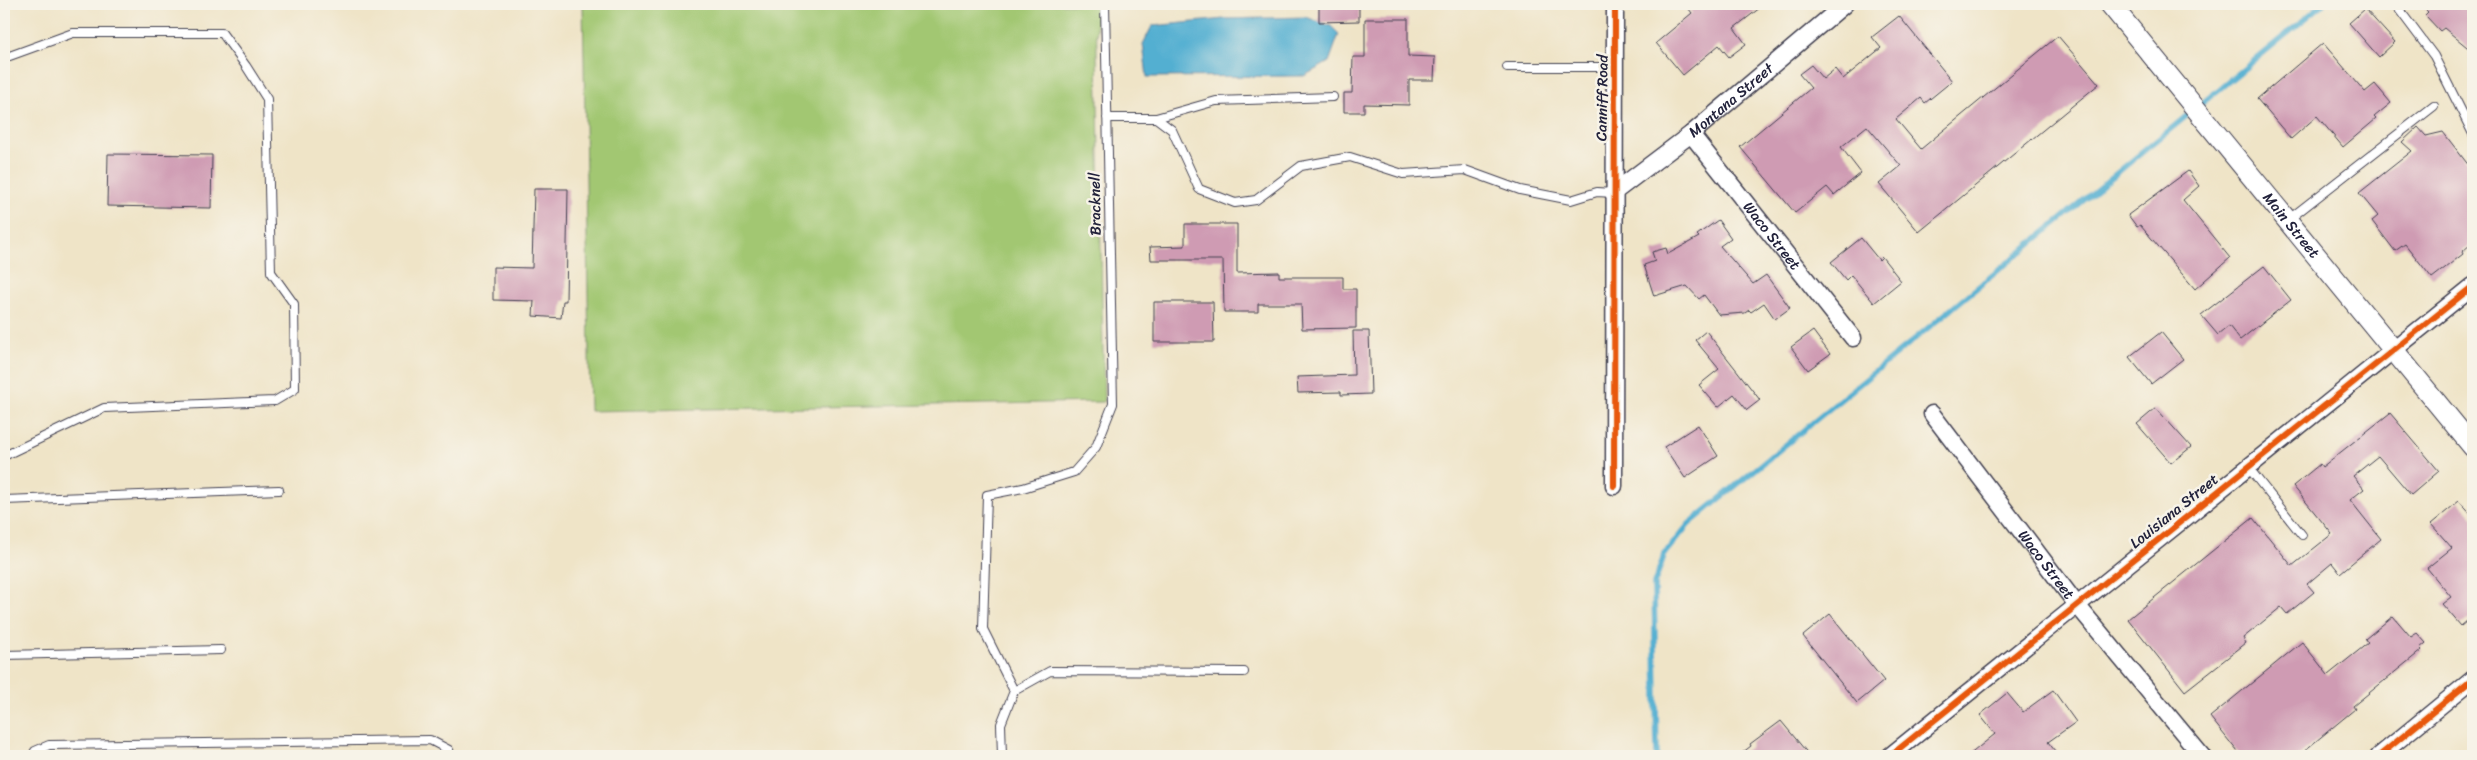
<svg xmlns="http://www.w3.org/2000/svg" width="2477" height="760" viewBox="0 0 2477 760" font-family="Sriracha,sans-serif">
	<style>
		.green { fill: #a2c772; stroke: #627456 }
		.water { fill: #53afd1; stroke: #3a6886 }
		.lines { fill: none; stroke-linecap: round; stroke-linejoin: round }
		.stream { stroke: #53afd1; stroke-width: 5.5 }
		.building { fill: #cf9bb3 }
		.service-casing { stroke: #413f50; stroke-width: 10 }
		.minor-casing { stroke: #413f50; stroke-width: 19 }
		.tertiary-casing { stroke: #413f50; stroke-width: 22 }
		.service { stroke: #fff; stroke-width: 8 }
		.minor { stroke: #fff; stroke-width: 16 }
		.tertiary { stroke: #fff; stroke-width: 20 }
		.cycleway-casing { stroke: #f7f3e8; stroke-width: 9 }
		.cycleway { stroke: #e8590c; stroke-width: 6 }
		.labels { text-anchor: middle; stroke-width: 5; stroke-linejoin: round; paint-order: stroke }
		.street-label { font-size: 15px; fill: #22223b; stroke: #f7f3e8 }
	</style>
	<rect width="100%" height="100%" fill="#f7f3e8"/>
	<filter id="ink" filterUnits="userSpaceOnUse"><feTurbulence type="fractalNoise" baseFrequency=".02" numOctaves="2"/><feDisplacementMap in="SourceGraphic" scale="10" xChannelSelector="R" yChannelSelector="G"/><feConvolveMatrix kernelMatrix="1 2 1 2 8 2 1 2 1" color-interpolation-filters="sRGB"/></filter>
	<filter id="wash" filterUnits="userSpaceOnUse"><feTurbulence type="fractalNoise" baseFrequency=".0096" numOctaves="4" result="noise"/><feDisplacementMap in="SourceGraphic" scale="20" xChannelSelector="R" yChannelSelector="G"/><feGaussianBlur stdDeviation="1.12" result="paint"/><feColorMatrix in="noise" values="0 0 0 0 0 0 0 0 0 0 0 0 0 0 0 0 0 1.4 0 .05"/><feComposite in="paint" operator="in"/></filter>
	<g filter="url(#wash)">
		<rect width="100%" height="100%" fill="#efe4c7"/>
		<path class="green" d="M583,4H1096L1104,402L590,411Z"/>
		<path class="water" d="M1306,17L1331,26L1339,34L1329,62L1304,76L1147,77L1143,44L1152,26L1224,19Z"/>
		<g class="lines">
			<path class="stream" d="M1657,756L1654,584L1665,553L1689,524L2323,4"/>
		</g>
		<g id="blocks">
			<path class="building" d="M1319,4H1359V21L1319,22Z
				M1685,4H1765L1734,28L1746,44L1729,57L1719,45L1683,75L1656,43L1692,13Z
				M2420,4H2473V52L2444,28L2440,31L2425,15L2428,12Z
				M2365,9L2395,42L2379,57L2349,23Z
				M1899,16L1952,81L1925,103L1921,98L1896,119L1921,149L2058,36L2099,84L1919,232L1879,184L1901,166L1867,126L1841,147L1861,173L1834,195L1827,187L1795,213L1740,147L1811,88L1799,74L1811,65L1823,79L1835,69L1843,79L1881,48L1872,37Z
				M1365,19H1408V56L1435,57L1434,80H1409V105L1364,104V112H1344V93H1352L1353,57H1365Z
				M2323,43L2365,92L2375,84L2391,103L2374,117L2376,119L2343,147L2317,116L2291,139L2257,99Z
				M2418,127L2426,136L2443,132L2473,171V242L2462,252L2463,254L2432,278L2405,244L2395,251L2372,221L2378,216L2359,193L2412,151L2402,142Z
				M108,154L212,155L211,208L107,206Z
				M2188,171L2199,186L2183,200L2230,258L2195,289L2140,225L2137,227L2128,215Z
				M534,189H568L566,301H563L561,318L533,316L534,301L493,300V267L532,268Z
				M1718,220L1731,238L1720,246L1753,284L1766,275L1790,308L1775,319L1764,303L1751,312L1749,310L1745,313L1719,315L1704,295L1699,299L1687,286L1654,296L1644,265L1655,261L1652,252L1666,248L1668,254L1699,237L1697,235Z
				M1185,224H1237V273L1279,272V277H1343V289H1356V328L1302,329L1301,304H1258V312H1224L1223,260H1151L1150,247L1185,246Z
				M1861,238L1879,260L1882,257L1901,281L1874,303L1851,275L1846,280L1831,262Z
				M2264,266L2291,300L2240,340L2229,326L2218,335L2201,315Z
				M1154,302H1213L1214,342H1154Z
				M1353,331H1369L1371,394L1341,395V392L1298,393L1297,377L1354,375Z
				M1706,331L1760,400L1747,410L1734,394L1718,407L1699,385L1719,369L1695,340Z
				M1813,331L1830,354L1808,370L1791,347Z
				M2161,332L2183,359L2151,384L2129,357Z
				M2156,408L2191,447L2171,463L2137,424Z
				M2390,413L2439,471L2411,495L2378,456L2353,476L2364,489L2350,500L2381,539L2340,573L2332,563L2307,584L2314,592L2287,614L2281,607L2243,638L2246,643L2185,691L2128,619L2253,518L2292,566L2332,534L2293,486L2320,464L2322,467Z
				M1698,425L1718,456L1685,478L1664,447Z
				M2459,501L2473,517V616L2461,626L2442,604L2451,597L2427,568L2452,548L2431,524Z
				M1830,614L1884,681L1857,703L1803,636Z
				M2393,616L2411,637L2417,633L2426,643L2420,648L2422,650L2353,706L2355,709L2298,756H2241L2210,717L2302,642L2328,675L2368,643L2365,639Z
				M2053,690L2076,722L2048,742L2059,756H1968L1995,734L1980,715L2007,693L2023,712Z
				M1781,721L1810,756H1738L1751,746L1750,744Z"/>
		</g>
	</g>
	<g filter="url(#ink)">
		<use href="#blocks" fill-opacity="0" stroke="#413f50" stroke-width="1"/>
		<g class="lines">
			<g class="service-casing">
				<path id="service" d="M2395,4L2434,56L2473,134
					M4,58L73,33H222L246,66L267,99L271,272L294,304L295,389L275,401L104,408L4,456
					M1507,67H1615
					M1107,118H1156L1172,130L1199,189L1235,203L1256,200L1301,166L1350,157L1403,174L1465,170L1520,190L1571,200L1597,192L1613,193
					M1156,118L1216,101L1333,97
					M2288,220L2434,106
					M2248,467L2302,535
					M4,500L279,490
					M4,655L221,650
					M1014,691L1050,671L1244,672
					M32,756L35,751L49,745L430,740L449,750L451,756
					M1002,756L1001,724L1014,691L983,629L987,495L1023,488L1074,472L1096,447L1113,404L1105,4"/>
			</g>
			<g class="minor-casing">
				<g id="minor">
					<path id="s1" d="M1691,134L1853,338"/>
					<path id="s2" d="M1613,193L1691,134L1845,4"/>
					<path id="s3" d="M1932,414L2077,605L2202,756"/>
					<path d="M1614,486L1615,4"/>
					<path d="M1890,756L2473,286"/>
					<path d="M2379,756L2473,679"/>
				</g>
			</g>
			<g class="tertiary-casing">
				<g id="tertiary">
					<path id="s4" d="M2110,4L2473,447"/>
				</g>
			</g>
			<use href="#service" class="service"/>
			<use href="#minor" class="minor"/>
			<use href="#tertiary" class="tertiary"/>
			<g class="cycleway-casing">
				<path id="cycleway" d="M1614,486L1615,4
					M1890,756L2473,286
					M2379,756L2473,679"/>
			</g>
			<use href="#cycleway" class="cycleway"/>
		</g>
	</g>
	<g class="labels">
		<g class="street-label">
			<text transform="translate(1602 98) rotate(-89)" y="5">Canniff Road</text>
			<text dy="5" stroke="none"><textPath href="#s2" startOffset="150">Montana Street</textPath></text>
			<text transform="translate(1095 204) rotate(-91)" y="5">Bracknell</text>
			<text dy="5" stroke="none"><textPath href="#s4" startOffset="286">Main Street</textPath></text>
			<text dy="5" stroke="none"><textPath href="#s1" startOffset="130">Waco Street</textPath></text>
			<text transform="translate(2174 511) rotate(-39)" y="5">Louisiana Street</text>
			<text dy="5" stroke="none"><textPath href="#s3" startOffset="189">Waco Street</textPath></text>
		</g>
	</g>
	<rect width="2477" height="760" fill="none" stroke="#f7f3e8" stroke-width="20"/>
</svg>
